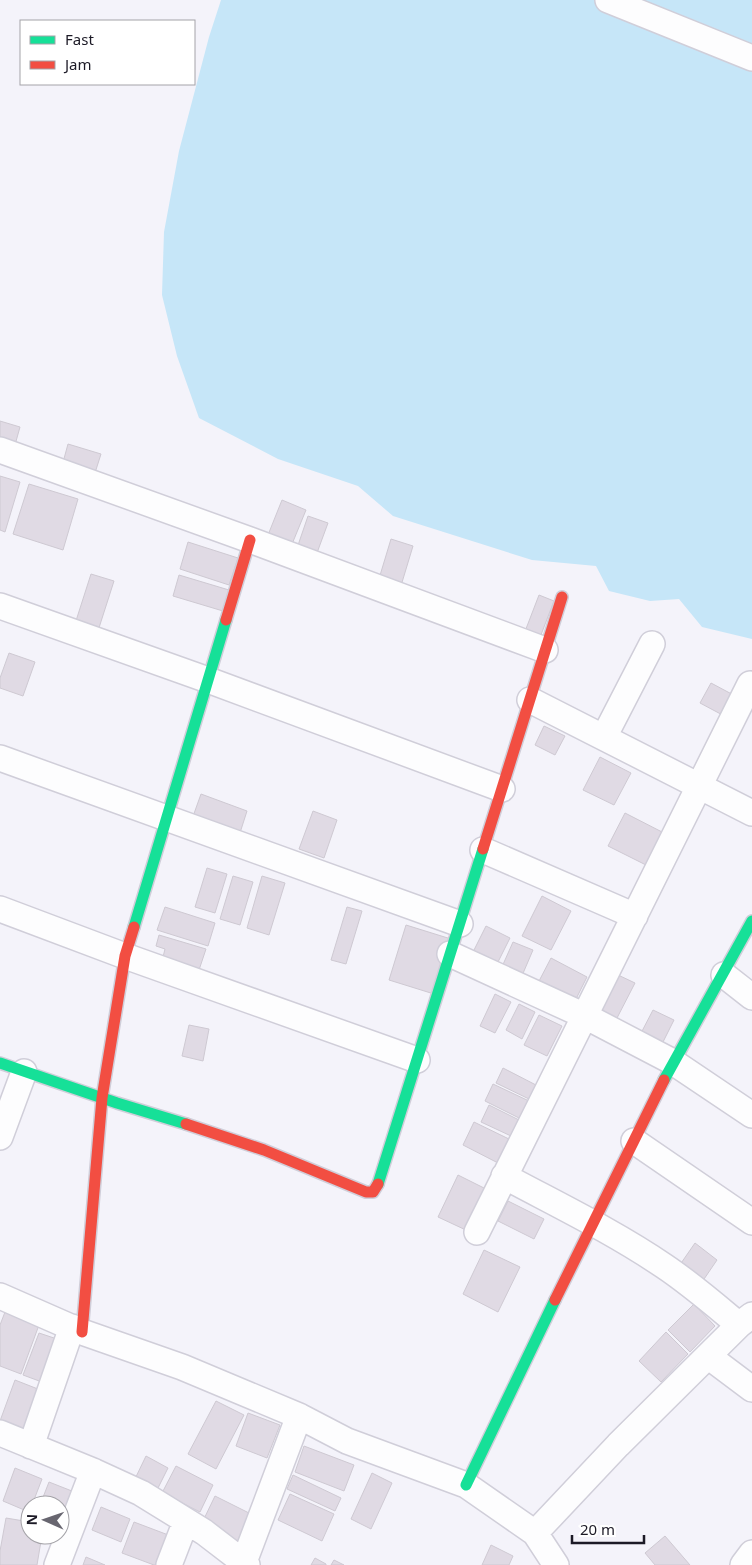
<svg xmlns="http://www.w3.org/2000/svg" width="752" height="1565" viewBox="0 0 752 1565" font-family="'Noto Sans',sans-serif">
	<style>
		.water { fill: #c6e6f8 }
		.building { fill: #e0dae4; stroke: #cec9d2 }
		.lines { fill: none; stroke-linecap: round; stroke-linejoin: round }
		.street-casing { stroke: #d0ced9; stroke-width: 28 }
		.fast-casing { stroke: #d0ced9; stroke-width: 14 }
		.jam-casing { stroke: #d0ced9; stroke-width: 14 }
		.street { stroke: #fdfdfe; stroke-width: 25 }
		.fast { stroke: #16e098; stroke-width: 11 }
		.jam { stroke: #f24e42; stroke-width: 11 }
	</style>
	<rect width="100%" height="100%" fill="#f4f3fa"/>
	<path class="water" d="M221,0H752V639L702,627L679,599L650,601L609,591L596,566L532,560L393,516L358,486L278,459L199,418L177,356L162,295L164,232L179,151L209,37Z"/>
	<path class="building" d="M0,421L20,427L13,452L0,448Z
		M68,444L101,454L94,476L62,466Z
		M0,476L20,482L5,532L0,530Z
		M29,484L78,499L63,550L13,534Z
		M282,500L306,510L290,549L266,540Z
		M308,516L328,523L314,561L295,554Z
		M391,539L413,546L400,589L378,582Z
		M188,542L238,558L229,585L180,569Z
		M91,574L114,581L97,634L74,627Z
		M179,575L229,590L223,611L173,596Z
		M539,595L554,601L539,640L524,634Z
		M9,653L35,662L23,696L0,688V678Z
		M711,683L741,699L730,719L700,703Z
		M544,726L565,736L555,755L535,745Z
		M600,757L631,773L614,805L583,790Z
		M201,794L247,811L238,839L191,822Z
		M313,811L337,820L324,858L299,849Z
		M625,813L664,833L648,866L608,846Z
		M207,868L227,874L215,913L195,907Z
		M233,876L253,882L240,925L220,919Z
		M262,876L285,883L269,935L247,928Z
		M542,896L571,911L551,950L522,936Z
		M165,907L215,923L208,946L157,930Z
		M347,907L362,911L346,964L331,960Z
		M406,925L451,939L434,994L389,980Z
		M486,926L510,938L495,968L471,956Z
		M159,935L206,949L197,976L161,965L165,949L156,946Z
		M513,942L533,950L521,978L501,969Z
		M551,958L587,977L574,1003L538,983Z
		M616,974L635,983L616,1020L597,1011Z
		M495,994L511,1002L495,1033L480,1026Z
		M519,1004L535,1012L522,1039L506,1030Z
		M653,1010L674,1020L661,1046L640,1035Z
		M539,1015L562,1026L547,1056L524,1045Z
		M189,1025L209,1029L203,1061L182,1056Z
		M503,1068L536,1085L529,1099L496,1083Z
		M493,1084L529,1101L521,1119L485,1101Z
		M489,1105L519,1120L511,1136L481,1122Z
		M474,1122L511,1140L500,1164L463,1145Z
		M458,1175L488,1190L468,1231L438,1217Z
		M508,1201L544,1219L534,1239L498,1221Z
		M695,1243L717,1260L700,1285L677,1269Z
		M484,1250L520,1267L498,1312L463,1294Z
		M694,1304L715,1326L690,1352L668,1330Z
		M5,1312L39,1325L21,1374L0,1366V1325Z
		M666,1332L688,1354L661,1382L639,1361Z
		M39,1333L66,1342L50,1385L23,1375Z
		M15,1380L43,1391L28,1431L0,1421Z
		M216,1401L244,1415L216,1469L188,1454Z
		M248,1413L280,1425L267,1458L236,1446Z
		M304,1446L354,1465L344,1491L295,1472Z
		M146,1456L168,1468L155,1494L133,1483Z
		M176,1466L213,1485L200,1512L162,1493Z
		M15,1468L42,1479L32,1505H30L29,1512L3,1501Z
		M372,1473L392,1483L371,1529L351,1519Z
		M293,1475L341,1498L335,1511L287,1489Z
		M49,1482L77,1493L60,1524V1505H40Z
		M290,1494L334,1514L322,1541L278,1520Z
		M215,1496L257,1517L243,1545L202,1523Z
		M101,1507L130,1519L121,1542L92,1530Z
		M6,1518L30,1522V1535H42L37,1565H0V1551Z
		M134,1522L171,1536L160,1565H154L122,1553Z
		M665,1536L690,1565H655L645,1553Z
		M491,1545L513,1556L509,1565H482Z
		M86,1557L105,1565H83Z
		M315,1558L326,1564V1565H311Z
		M334,1560L344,1565H331Z"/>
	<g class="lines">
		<g class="street-casing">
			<path id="street" d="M608,0L752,58
				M0,450L250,540L545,650
				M0,606L208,680L502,789
				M530,700L752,813
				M604,737L652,644
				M0,758L460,924
				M483,850L635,916
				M0,909L125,956L417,1060
				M450,954L585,1016L673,1062L752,1115
				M724,975L752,997
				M0,1137L24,1072
				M634,1141L752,1222
				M504,1176C558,1205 614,1232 664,1266C691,1284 715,1305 739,1325
				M477,1232L750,684
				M0,1296L82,1332L182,1367L299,1416L347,1441L466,1485L535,1533L556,1565
				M708,1356L752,1389
				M0,1433L93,1471L141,1493L204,1532L247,1565
				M31,1446L72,1327
				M535,1533L618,1445L739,1325L752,1315
				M244,1562L299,1416
				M57,1565L93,1471
				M169,1565L186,1521
				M743,1565L752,1553"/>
		</g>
		<g class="fast-casing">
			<path id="fast" d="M134,927L226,620
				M0,1063L117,1103L186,1124
				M664,1080L752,921
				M378,1184L483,849
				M466,1485L555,1300"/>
		</g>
		<g class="jam-casing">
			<path id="jam" d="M226,620L250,540
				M483,849L562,597
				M186,1124L264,1150L366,1192H373L378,1184
				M555,1300L664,1080
				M82,1332L102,1098L125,956L134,927"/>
		</g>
		<use href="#street" class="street"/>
		<use href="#fast" class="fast"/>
		<use href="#jam" class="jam"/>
	</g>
	<rect x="20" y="20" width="175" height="65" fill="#ffffff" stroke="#a4a3a8"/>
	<rect x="30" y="36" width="25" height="8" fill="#16e098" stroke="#a4a3a8"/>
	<text x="65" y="45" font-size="15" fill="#1c1a26">Fast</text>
	<rect x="30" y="61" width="25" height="8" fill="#f24e42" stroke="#a4a3a8"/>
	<text x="65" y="70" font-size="15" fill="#1c1a26">Jam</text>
	<g transform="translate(45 1520) rotate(272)"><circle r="24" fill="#ffffff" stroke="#a4a3a8"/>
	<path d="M0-4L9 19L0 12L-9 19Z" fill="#686670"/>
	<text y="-8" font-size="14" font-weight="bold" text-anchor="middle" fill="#1c1a26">N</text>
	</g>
	<path d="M572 1535v8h72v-8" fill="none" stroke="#1c1a26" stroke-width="2.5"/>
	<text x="580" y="1535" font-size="15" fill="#1c1a26" stroke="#ffffff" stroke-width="4" paint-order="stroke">20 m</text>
</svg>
